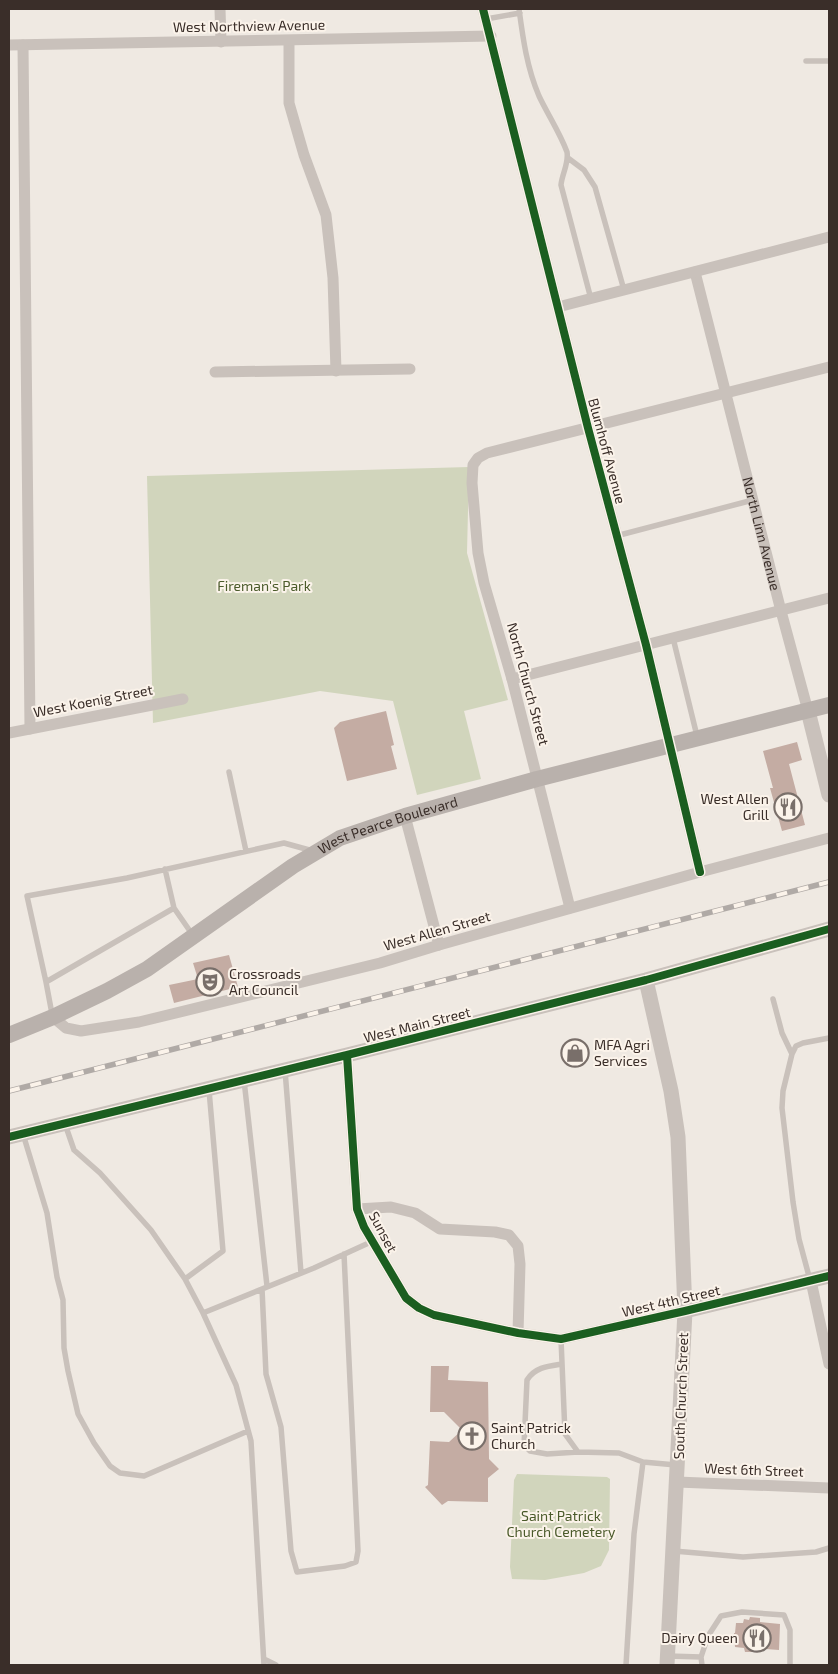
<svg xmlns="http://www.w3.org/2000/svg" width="838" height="1674" viewBox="0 0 838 1674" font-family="'Exo 2',sans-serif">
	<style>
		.green { fill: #d1d5bc }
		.building { fill: #c4aca3 }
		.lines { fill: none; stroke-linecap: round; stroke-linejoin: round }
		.service { stroke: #c9c1bb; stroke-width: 5.5 }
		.minor { stroke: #c9c1bb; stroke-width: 11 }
		.tertiary { stroke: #c9c1bb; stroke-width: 15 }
		.secondary { stroke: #b9b1ac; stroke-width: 16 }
		.rail-casing { stroke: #b0aaa6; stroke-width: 5.5 }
		.rail { stroke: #fbf3ea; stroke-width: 4; stroke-dasharray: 11; stroke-linecap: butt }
		.cycleway-casing { stroke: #fbf3ea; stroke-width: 11 }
		.cycleway { stroke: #1b5e20; stroke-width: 8 }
		.labels { text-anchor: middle; stroke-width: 4; stroke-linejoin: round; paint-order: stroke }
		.street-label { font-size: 14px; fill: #3a2e29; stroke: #fbf3ea }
		.park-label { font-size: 14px; fill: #4a5a2a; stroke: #fbf3ea }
		.poi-label { font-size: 14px; fill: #3a2e29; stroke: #fbf3ea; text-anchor: start }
	</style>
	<rect width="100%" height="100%" fill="#efe9e2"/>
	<path class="green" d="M469,467L467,553L508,700L464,711L481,779L417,795L393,701L320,691L153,723L147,476Z
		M517,1474L607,1477L610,1479L609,1550L601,1566L584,1573L545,1580L512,1579L510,1567L514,1480Z"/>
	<path class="building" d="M386,711L394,745L391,746L397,769L347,781L334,728L340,722Z
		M797,742L802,760L789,764L805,825L782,831L770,788H773L763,751Z
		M229,955L238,987L174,1003L169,985L198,979L193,963Z
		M431,1366H449L448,1380L488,1382L489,1459L499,1469L488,1478V1502L448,1501L442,1505L425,1487L428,1485L430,1441L449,1442L462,1430L444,1412H430Z
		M750,1617L760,1618V1622L780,1624L779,1650L754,1648V1652H745L744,1648L735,1647L734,1633H735L736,1623H743L744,1619L749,1620Z"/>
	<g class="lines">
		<path class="service" d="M519,9C523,39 527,68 539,96C548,115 560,133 567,152C569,163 562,174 561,185L591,299
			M486,19L520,13
			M806,61H829
			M568,158L584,170L595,187L624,290
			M616,536L753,500
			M673,638L697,736
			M229,772L246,851
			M165,869L174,908
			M46,982L27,896L127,878L284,843L313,851
			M773,999L782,1033L792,1054
			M52,1014L46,982L174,908L192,934
			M285,1070L301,1273
			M244,1080L267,1286
			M65,1124L74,1150L100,1173L151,1230L185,1279L203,1313L236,1385L251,1441L264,1665
			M23,1134L47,1213L57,1277L63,1300L64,1348L68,1371L78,1414L94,1443L110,1466L120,1473L144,1476L248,1431
			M185,1279L223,1251L209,1090
			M810,1280L799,1239L793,1202L782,1108L783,1091L792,1054L796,1046L803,1043L829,1038
			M262,1289L266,1374L281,1427L291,1551L297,1572L345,1566L356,1562L358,1551L344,1254
			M203,1313L314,1268L373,1241
			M561,1339L565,1434L578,1452L619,1453L643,1462L676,1465
			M562,1364C549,1366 535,1367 527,1380L524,1445L530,1451L547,1454L578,1452
			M674,1551L743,1557L816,1552L829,1548
			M668,1656L701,1657L708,1636L721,1616L742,1612L784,1615L790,1630V1665
			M701,1657L702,1665
			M264,1659L276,1665
			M626,1665L634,1534L643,1462"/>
		<g class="minor">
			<path d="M220,9L221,42"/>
			<path d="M483,9L588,428L646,645L700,872"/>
			<path d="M289,41V103L304,155L326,215L333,278L336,371"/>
			<path d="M9,45L491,36"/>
			<path d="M23,45L30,729"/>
			<path id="s1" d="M695,272L781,611L808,711"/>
			<path d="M558,307L829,237"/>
			<path d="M215,372L410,369"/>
			<path d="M512,679L829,598"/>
			<path d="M9,733L183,699"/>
			<path d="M405,816L439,945"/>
			<path d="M570,908L512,679L484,583L478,553L472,483L473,465L478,458L487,453L829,367"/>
			<path d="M53,1017L66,1028L81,1031L139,1022L380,963L439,945L700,872L829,838"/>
			<path d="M347,1055L357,1209L364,1227L406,1298L419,1308L434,1315L518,1333L561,1339L685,1311"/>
			<path d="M357,1209L391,1207L415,1213L440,1229L495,1232L509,1235L518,1246L520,1264L518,1333"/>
			<path d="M811,1281L829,1364"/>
			<path d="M677,1482L829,1488"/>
		</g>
		<path class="tertiary" d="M808,711L829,795
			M646,980L671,1091L678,1137L685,1311L667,1665
			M9,1137L347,1055L646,980L829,929
			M685,1311L829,1276"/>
		<path class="secondary" id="s2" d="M9,1035L53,1017L107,991L147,969L293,866L340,838L405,816L537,779L829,705"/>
		<g class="rail-casing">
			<path id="rail" d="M9,1091L829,882"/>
		</g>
		<use href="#rail" class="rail"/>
		<g class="cycleway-casing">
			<path id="cycleway" d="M483,9L588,428L646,645L700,872
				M347,1055L357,1209L364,1227L406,1298L419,1308L434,1315L518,1333L561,1339L685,1311L829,1276
				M9,1137L347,1055L646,980L829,929"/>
		</g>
		<use href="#cycleway" class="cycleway"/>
	</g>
	<defs>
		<g id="restaurant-ring" transform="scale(1.4375)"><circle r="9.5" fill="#fbf3ea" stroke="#796f6a" stroke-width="1.5"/><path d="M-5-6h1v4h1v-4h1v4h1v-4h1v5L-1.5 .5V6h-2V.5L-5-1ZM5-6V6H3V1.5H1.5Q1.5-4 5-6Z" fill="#796f6a"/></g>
		<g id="theatre-ring" transform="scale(1.4375)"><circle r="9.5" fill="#fbf3ea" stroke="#796f6a" stroke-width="1.5"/><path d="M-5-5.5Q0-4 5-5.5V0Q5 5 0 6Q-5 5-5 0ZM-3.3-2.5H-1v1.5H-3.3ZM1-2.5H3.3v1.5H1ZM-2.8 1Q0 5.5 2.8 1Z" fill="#796f6a"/></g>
		<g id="shop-ring" transform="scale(1.4375)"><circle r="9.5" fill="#fbf3ea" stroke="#796f6a" stroke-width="1.5"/><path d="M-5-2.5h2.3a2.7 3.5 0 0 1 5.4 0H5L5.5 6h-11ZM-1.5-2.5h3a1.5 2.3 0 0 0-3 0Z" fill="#796f6a"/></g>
		<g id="church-ring" transform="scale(1.4375)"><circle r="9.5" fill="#fbf3ea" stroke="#796f6a" stroke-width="1.5"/><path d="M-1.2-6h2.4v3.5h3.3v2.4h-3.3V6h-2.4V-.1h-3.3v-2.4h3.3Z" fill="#796f6a"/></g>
	</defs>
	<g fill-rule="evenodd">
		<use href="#restaurant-ring" x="788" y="807"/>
		<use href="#theatre-ring" x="210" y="982"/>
		<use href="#shop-ring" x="575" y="1053"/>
		<use href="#church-ring" x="472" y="1436"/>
		<use href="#restaurant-ring" x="757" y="1638"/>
	</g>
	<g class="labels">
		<g class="street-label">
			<text transform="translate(249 26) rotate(-1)" y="5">West Northview Avenue</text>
			<text transform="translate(607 451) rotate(75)" y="5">Blumhoff Avenue</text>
			<text dy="5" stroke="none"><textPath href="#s1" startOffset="270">North Linn Avenue</textPath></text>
			<text transform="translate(528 684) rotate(75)" y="5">North Church Street</text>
			<text transform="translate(93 701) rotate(-11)" y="5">West Koenig Street</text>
			<text dy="5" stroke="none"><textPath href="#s2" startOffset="436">West Pearce Boulevard</textPath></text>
			<text transform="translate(437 931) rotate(-16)" y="5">West Allen Street</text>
			<text transform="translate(417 1025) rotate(-14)" y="5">West Main Street</text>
			<text transform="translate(383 1232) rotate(62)" y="5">Sunset</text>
			<text transform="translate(671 1301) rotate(-13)" y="5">West 4th Street</text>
			<text transform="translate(681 1396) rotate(-88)" y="5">South Church Street</text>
			<text transform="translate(754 1470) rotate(2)" y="5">West 6th Street</text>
		</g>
		<g class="park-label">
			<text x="264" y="591">Fireman's Park</text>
			<text x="561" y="1521">Saint Patrick<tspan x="561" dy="16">Church Cemetery</tspan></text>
		</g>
		<g class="poi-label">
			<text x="769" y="804" text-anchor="end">West Allen<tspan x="769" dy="16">Grill</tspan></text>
			<text x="229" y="979">Crossroads<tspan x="229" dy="16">Art Council</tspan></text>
			<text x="594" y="1050">MFA Agri<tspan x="594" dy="16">Services</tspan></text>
			<text x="491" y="1433">Saint Patrick<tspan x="491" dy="16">Church</tspan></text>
			<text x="738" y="1643" text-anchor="end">Dairy Queen</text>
		</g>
	</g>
	<rect width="838" height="1674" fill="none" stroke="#3a2e29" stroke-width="20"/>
</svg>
